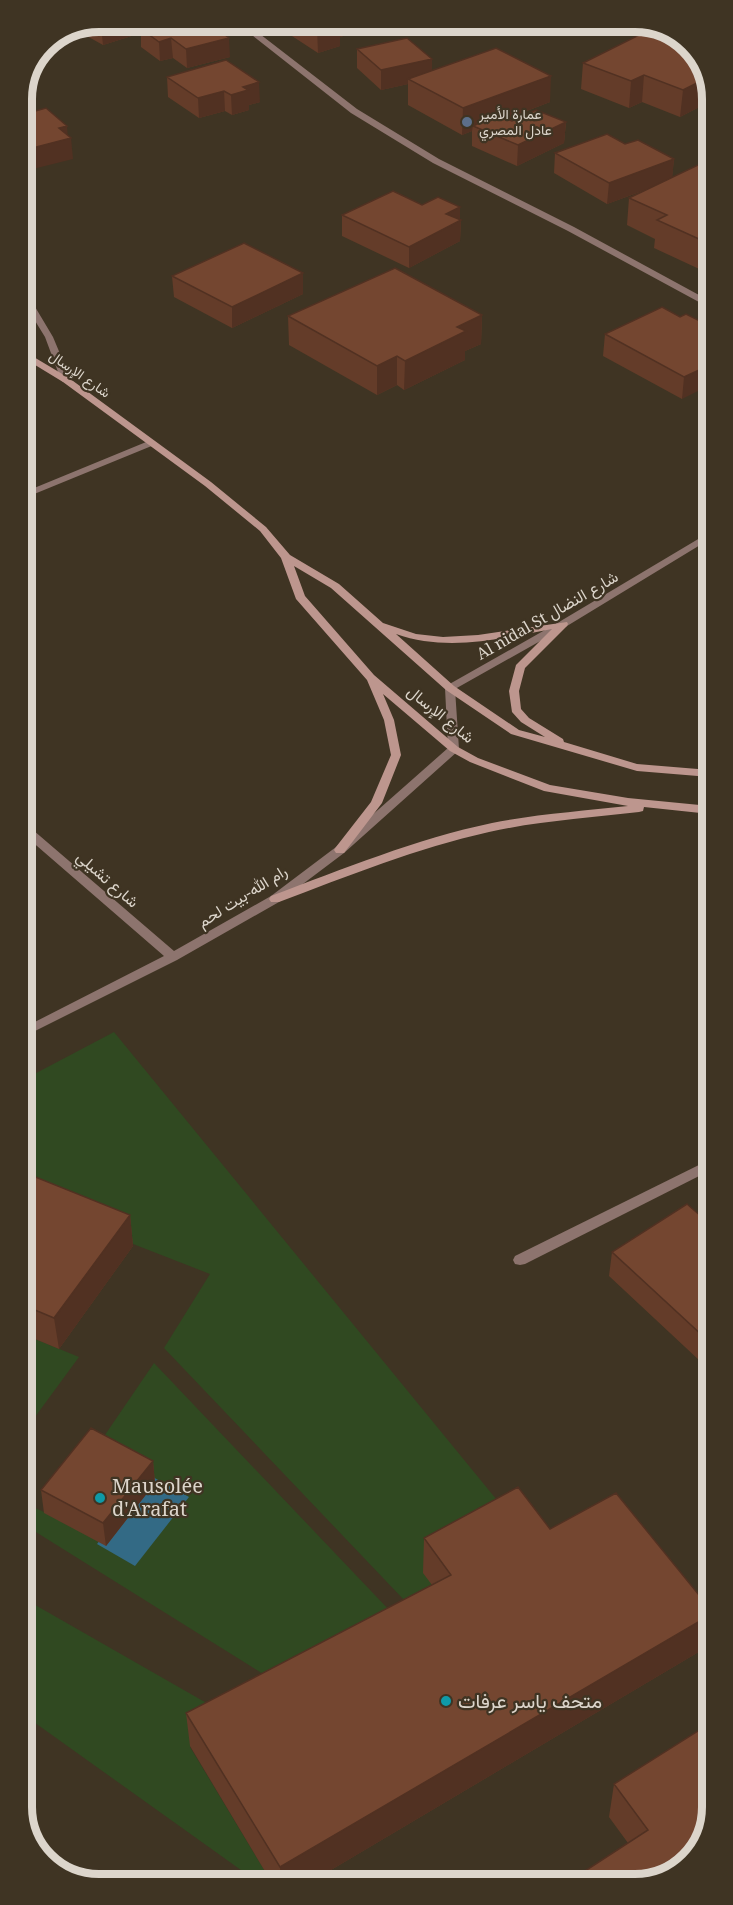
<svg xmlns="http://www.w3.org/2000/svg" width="733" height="1905" viewBox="0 0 733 1905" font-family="'Noto Serif',Vazirmatn,serif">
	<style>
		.green { fill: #304921 }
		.water { fill: #336a85 }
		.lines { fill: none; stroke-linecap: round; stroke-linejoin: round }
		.service { fill: #8d746e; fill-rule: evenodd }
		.minor { fill: #8d746e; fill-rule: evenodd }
		.secondary { fill: #bd968e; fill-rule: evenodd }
		.wall { fill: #643c29 }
		.shaded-wall { fill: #513122 }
		.building { fill: #744630; stroke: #513122; stroke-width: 1.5 }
		.service-dot { fill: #5c6f8a; stroke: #3f3423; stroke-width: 2 }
		.culture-dot { fill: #0f9aa8; stroke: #3f3423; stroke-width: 2 }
		.labels { text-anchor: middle; stroke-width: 4.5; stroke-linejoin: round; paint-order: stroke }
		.far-poi-label { font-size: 14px; fill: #dcd5cb; stroke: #3f3423; text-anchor: start }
		.far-street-label { font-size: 14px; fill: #dcd5cb; stroke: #3f3423 }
		.street-label { font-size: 16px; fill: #dcd5cb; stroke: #3f3423 }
		.near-poi-label { font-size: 20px; fill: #dcd5cb; stroke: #3f3423; text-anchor: start }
		.rim { fill: none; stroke: #dcd5cb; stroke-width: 8 }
	</style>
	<rect width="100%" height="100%" fill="#3f3423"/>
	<path class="green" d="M114,1032L514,1521L450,1609L425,1622L164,1348L210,1274L23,1201V1080Z
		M23,1334L79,1357L35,1417L23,1411Z
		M154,1363L392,1613L276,1682L23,1524V1518L33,1507L44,1512L94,1451Z
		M23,1598L238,1721L190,1747L272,1883H259L24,1715Z"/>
	<path class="water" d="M151,1476L189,1497L135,1566L97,1544Z"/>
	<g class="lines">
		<path class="service" d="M711,1159V1170L525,1264L520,1265L515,1264L513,1260L515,1256Z"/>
		<path class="minor" d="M234,21H243L357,109L439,159L574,227L710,301V308L568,231L433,163L351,113Z
			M629,21H638L667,37L660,39Z
			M21,280L25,282L28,295L53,337L71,380L69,382H63L61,380L45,337L21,298Z
			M151,440L156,443L154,445L22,499V493Z
			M710,532V539L567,626L455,689L459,749L458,751L344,853L279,902L177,960L23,1037V1028L164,956L22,833V823L26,824L174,951L271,896L336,847L448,748L445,688L446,686L559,622Z"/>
		<path class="secondary" d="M22,350L69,378L211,482L266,527L290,555L339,584L383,623L416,634L443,637L478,635L567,622L568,624L567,626L525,668L519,691L521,709L529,718L563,739L564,742L637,764L710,770V777L637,771L511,734L446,690L331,588L294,566L305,596L374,675L458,747L478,758L550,785L628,798L710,806V814L644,807L643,811L639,812C589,818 538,821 489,832C417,848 348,876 279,902H271L269,899L271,896C343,869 416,839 492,823C537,814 583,811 628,806L544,791L470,762L450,751L383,694L394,720L401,755L382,803L344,853H336L334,850L336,847L371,802L391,755L384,720L367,680L296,599L281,558L260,531L205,486L63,382L22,357ZM552,629L516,665L509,691L512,712L521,722L545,737L519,730L454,686L396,634C447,652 500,639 552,629Z"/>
	</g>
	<path class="wall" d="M99,21H206L230,57L187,68L173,58L160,61L141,47V33L103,45L76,30Z
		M272,21H387V23L340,37V46L318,53L272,23Z
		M357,49L432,59V70L550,102L506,119L512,121L566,122L564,143L517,166L472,146V131L462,135L408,105V84L381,90L357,68Z
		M226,60L260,102L249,105V110L232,115L225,111L199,118L168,97L167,77Z
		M583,63L709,78V102L680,117L642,102L629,108L581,89Z
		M625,144L674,159L672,177L709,168L710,274L654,248L655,239L627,225L629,198L648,189L607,204L554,173L555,153Z
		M422,205L461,220L460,241L409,268L342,236V215Z
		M303,273V294L232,328L174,297L172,276Z
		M482,315L481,344L465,351V360L404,390L397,385L377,395L289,345L288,316Z
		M680,317L710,326L682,399L603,356L605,334Z
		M23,1172L130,1215L133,1246L59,1349L23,1334Z
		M711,1225V1353L700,1361L609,1276L612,1252Z
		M153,1461L155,1483L106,1546L44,1513L41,1490Z
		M550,1529L712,1611V1620L707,1647L309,1883H272L190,1746L186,1713L432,1585L423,1573L424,1538Z
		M614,1784L712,1807L628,1843L609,1817Z"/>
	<path class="shaded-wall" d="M117,21H179L140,28L141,33L103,45L101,26Z
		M329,21H387V23L340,37V46L318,53L317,27Z
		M171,38L173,58L160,61L159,42Z
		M229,38L230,57L187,68L186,49Z
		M432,59V79H408V84L381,90V70Z
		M644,75L642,102L629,108L631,81Z
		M551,76L550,102L479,129L473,126L472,131L462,135L463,108Z
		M709,77V102L680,117L683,90Z
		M259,82L260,102L249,105V110L232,115L231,95L243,87Z
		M224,91L225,111L199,118L198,98Z
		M566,122L564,143L517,166L518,145Z
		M67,126L68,139L71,138L73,159L21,172V151L59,128Z
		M674,159L672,180L607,204L609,183Z
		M460,207V221L461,220L460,241L409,268V247L446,214Z
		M303,273V294L232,328V307Z
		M482,315L481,344L465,351V360L404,390L405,361L457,327Z
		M397,356V385L377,395V366Z
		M710,365V385L682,399L684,377Z
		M130,1215L133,1246L59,1349L54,1318Z
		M711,1332V1353L700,1361L704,1337Z
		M153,1461L155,1483L106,1546L103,1523Z
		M712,1614V1620L707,1647L309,1883H281L280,1867Z"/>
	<path class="building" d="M99,21H117L101,26L95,22Z
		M167,21H206L229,38L186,49L171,38L159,42L140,28Z
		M308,21H338L317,27Z
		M651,29L687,43L709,77L683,90L644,75L631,81L583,63Z
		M407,38L432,59L381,70L357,49Z
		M496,48L551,76L463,108L408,79Z
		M226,60L259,82L243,87L248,90L231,95L224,91L198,98L167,77Z
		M46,108L67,126L59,128L71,138L21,151V115Z
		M536,110L566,122L518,145L473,126L497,115L512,121Z
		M607,134L625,144L638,140L674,159L609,183L555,153Z
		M700,164L709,168L710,244L657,220L667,215L629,198Z
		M393,191L422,205L438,197L460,207L446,214L461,220L409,247L342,215Z
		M244,243L303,273L232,307L172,276Z
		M395,268L482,315L457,327L466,331L405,361L397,356L377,366L288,316Z
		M662,307L680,317L686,314L710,326V337L709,338H710V365L684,377L605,334Z
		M23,1172L130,1215L54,1318L23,1305Z
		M687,1204L711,1225V1332L704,1337L612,1252Z
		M91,1428L153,1461L103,1523L41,1490Z
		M518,1487L550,1529L616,1493L712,1611V1614L280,1867L186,1713L451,1575L424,1538Z
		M712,1722V1807L696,1853L655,1881L568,1882L648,1830L614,1784Z"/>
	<circle class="service-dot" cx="467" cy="122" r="6"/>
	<g class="culture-dot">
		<circle cx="100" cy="1498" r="6"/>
		<circle cx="446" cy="1701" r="6"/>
	</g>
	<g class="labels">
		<g class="far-poi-label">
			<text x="479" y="119">عمارة الأمير<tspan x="479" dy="16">عادل المصري</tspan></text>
		</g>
		<g class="far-street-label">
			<text transform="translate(80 374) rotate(35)" y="5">شارع الإرسال</text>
		</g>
		<g class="street-label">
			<text transform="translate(547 615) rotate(-30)" y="6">Al nidal St شارع النضال</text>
			<text transform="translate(441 714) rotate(39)" y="6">شارع الإرسال</text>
			<text transform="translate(108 879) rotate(41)" y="6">شارع تشيلي</text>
			<text transform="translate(242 896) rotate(-32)" y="6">رام الله-بيت لحم</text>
		</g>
		<g class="near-poi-label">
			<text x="112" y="1493">Mausolée<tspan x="112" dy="23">d'Arafat</tspan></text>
			<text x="458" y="1708">متحف ياسر عرفات</text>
		</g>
	</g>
	<path d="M0 0H733V1905H0ZM99 32H635A67 67 0 0 1 702 99V1807A67 67 0 0 1 635 1874H99A67 67 0 0 1 32 1807V99A67 67 0 0 1 99 32Z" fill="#3f3423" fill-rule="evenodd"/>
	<path class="rim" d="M99 32H635A67 67 0 0 1 702 99V1807A67 67 0 0 1 635 1874H99A67 67 0 0 1 32 1807V99A67 67 0 0 1 99 32Z"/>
</svg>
